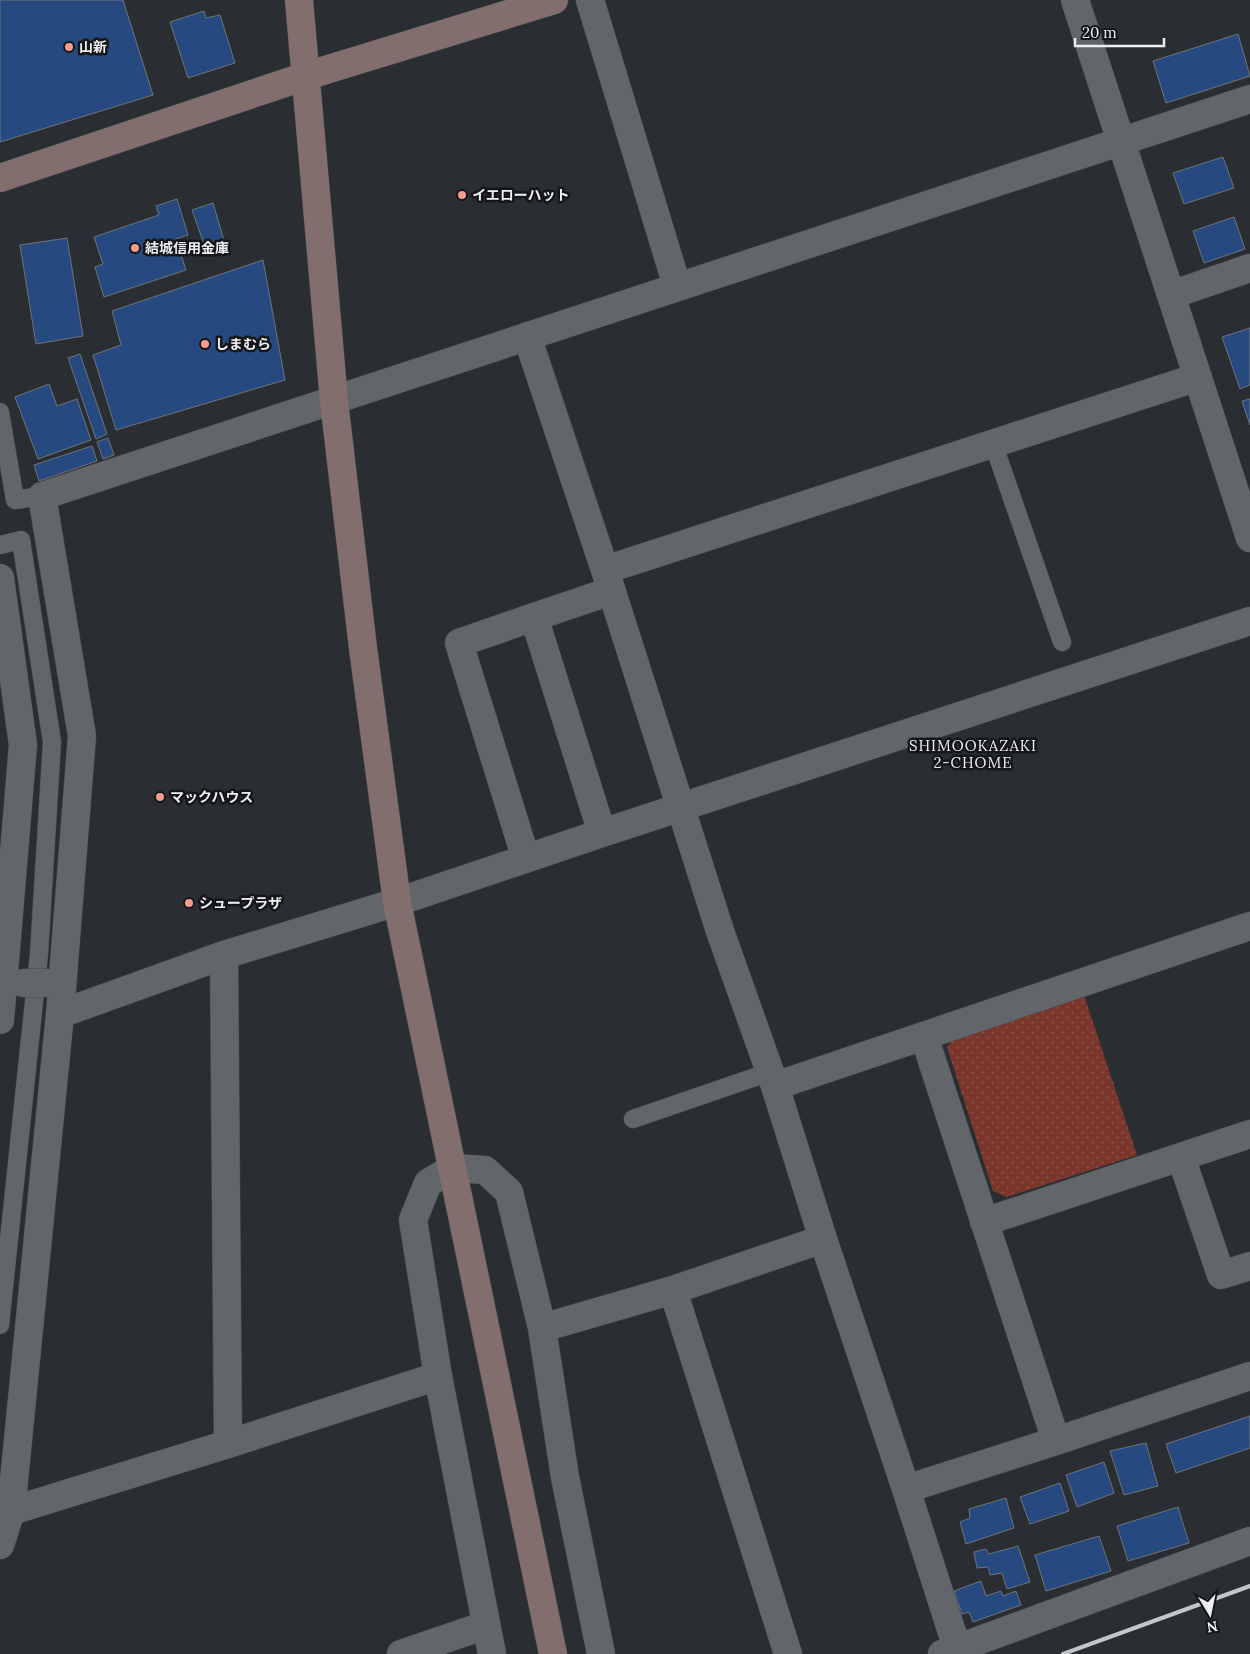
<svg xmlns="http://www.w3.org/2000/svg" width="1250" height="1654" viewBox="0 0 1250 1654" font-family="Lora,'Noto Sans JP',serif">
	<style>
		.green { fill: url(#green-dots) }
		.building { fill: #264a7f; stroke: #70747a }
		.lines { fill: none; stroke-linecap: round; stroke-linejoin: round }
		.lane-casing { stroke: #474a4e; stroke-width: 19 }
		.street-casing { stroke: #474a4e; stroke-width: 29 }
		.secondary-casing { stroke: #474a4e; stroke-width: 29 }
		.lane { stroke: #62666b; stroke-width: 18 }
		.street { stroke: #62666b; stroke-width: 28 }
		.secondary { stroke: #816e6d; stroke-width: 28 }
		.rail { stroke: #c4c6cb; stroke-width: 4 }
		.street-bridge-casing { stroke: #474a4e; stroke-width: 29; stroke-linecap: butt }
		.street-bridge { stroke: #62666b; stroke-width: 28 }
		.poi-dot { fill: #f49d8d; stroke: #141618; stroke-width: 2 }
		.labels { text-anchor: middle; stroke-width: 5; stroke-linejoin: round; paint-order: stroke }
		.poi-label { font-size: 14px; font-weight: bold; fill: #edeff3; stroke: #141618; text-anchor: start }
		.neighbourhood-label { font-size: 15px; letter-spacing: 1px; fill: #edeff3; stroke: #141618 }
	</style>
	<defs>
		<pattern id="green-dots" width="8" height="8" patternUnits="userSpaceOnUse" patternTransform="scale(1.25)"><rect width="8" height="8" fill="#7a362b"/><path d="M2 2h.1M6 6h.1" fill="none" stroke="#8d534a" stroke-width="1.8" stroke-linecap="round"/></pattern>
	</defs>
	<rect width="100%" height="100%" fill="#2a2e33"/>
	<path class="green" d="M1084,995L1137,1155L1007,1197L993,1191L947,1047L954,1038Z"/>
	<path class="building" d="M0,0H123L153,95L0,142Z
		M204,11L206,18L220,15L235,63L188,78L170,22Z
		M1238,34L1250,76L1166,103L1153,61Z
		M1223,157L1234,188L1184,204L1173,173Z
		M177,199L188,235L176,239L186,270L104,297L95,267L103,264L94,237L159,215L156,206Z
		M213,203L226,247L207,253L192,210Z
		M1234,217L1245,249L1204,263L1193,231Z
		M67,238L83,336L36,344L20,245Z
		M263,260L285,380L116,430L93,355L121,345L112,311Z
		M1250,328V385L1240,389L1222,337Z
		M80,354L107,434L96,439L68,358Z
		M49,384L57,406L77,399L91,440L38,459L15,397Z
		M1250,399V425L1242,401Z
		M108,438L114,455L103,459L97,442Z
		M92,446L97,461L39,481L34,465Z
		M1250,1416V1448L1176,1473L1166,1444Z
		M1146,1443L1158,1486L1124,1495L1110,1451Z
		M1104,1462L1114,1493L1077,1507L1066,1475Z
		M1060,1483L1069,1511L1030,1524L1020,1497Z
		M1006,1498L1014,1528L966,1544L960,1522L970,1518L969,1509Z
		M1178,1507L1189,1543L1128,1561L1117,1526Z
		M1099,1536L1111,1571L1046,1591L1035,1555Z
		M1018,1546L1030,1582L1007,1589L1002,1573L990,1575L988,1567L977,1568L974,1552L986,1549L989,1554Z
		M981,1581L986,1596L1001,1591L1003,1596L1016,1591L1021,1605L973,1622L969,1612L962,1614L954,1591Z"/>
	<g class="lines">
		<g class="lane-casing">
			<path id="lane" d="M0,412L15,500L42,496
				M993,443L1062,642
				M0,545L21,540L52,742L39,954L0,1325
				M633,1119L770,1072"/>
		</g>
		<g class="street-casing">
			<path id="street" d="M590,0L677,286
				M1075,0L1250,538
				M1171,295L1250,268
				M527,336L605,570L720,931L775,1086L823,1239L906,1489L957,1648
				M605,570L1198,377
				M0,578L23,745L0,1020
				M534,617L611,591
				M526,859L459,643L534,617L602,833
				M224,955L228,1444
				M60,1014L224,955L397,902L602,833L1250,621
				M924,1036L1056,1441
				M775,1086L1250,926
				M1181,1157L1221,1275L1250,1266
				M984,1222L1250,1134
				M673,1290L788,1654
				M542,1328L673,1290L823,1239
				M906,1489L1056,1441L1250,1376
				M11,1511L228,1444L438,1376
				M0,1545L11,1511L60,1014L82,736L42,496L1250,99
				M401,1654L486,1625
				M492,1654L438,1376L413,1220L428,1183L453,1168L485,1170L509,1192L542,1328L565,1477L601,1654
				M942,1654L1250,1541"/>
		</g>
		<g class="secondary-casing">
			<path id="secondary" d="M299,0L334,401L363,648L397,902L553,1654
				M0,178L306,76L554,0"/>
		</g>
		<use href="#lane" class="lane"/>
		<use href="#street" class="street"/>
		<use href="#secondary" class="secondary"/>
		<path class="rail" d="M1063,1654L1250,1586"/>
		<g class="street-bridge-casing">
			<path id="street-bridge" d="M23,983H49"/>
		</g>
		<use href="#street-bridge" class="street-bridge"/>
	</g>
	<g class="poi-dot">
		<circle cx="69" cy="47" r="5"/>
		<circle cx="462" cy="195" r="5"/>
		<circle cx="135" cy="248" r="5"/>
		<circle cx="205" cy="344" r="5"/>
		<circle cx="160" cy="797" r="5"/>
		<circle cx="189" cy="903" r="5"/>
	</g>
	<g class="labels">
		<g class="poi-label">
			<text x="79" y="52">山新</text>
			<text x="472" y="200">イエローハット</text>
			<text x="145" y="253">結城信用金庫</text>
			<text x="215" y="349">しまむら</text>
			<text x="170" y="802">マックハウス</text>
			<text x="199" y="908">シュープラザ</text>
		</g>
		<g class="neighbourhood-label">
			<text x="973" y="751">SHIMOOKAZAKI<tspan x="973" dy="17">2-CHOME</tspan></text>
		</g>
	</g>
	<g transform="translate(1210 1614) rotate(170)" stroke="#141618" stroke-width="4" paint-order="stroke">
	<path d="M0-4L9 19L0 12L-9 19Z" fill="#edeff3"/>
	<text y="-8" font-size="14" font-weight="bold" text-anchor="middle" fill="#edeff3">N</text>
	</g>
	<path d="M1075 38v8h89v-8" fill="none" stroke="#edeff3" stroke-width="2.5"/>
	<text x="1082" y="38" font-size="15" fill="#edeff3" stroke="#141618" stroke-width="4" paint-order="stroke">20 m</text>
</svg>
